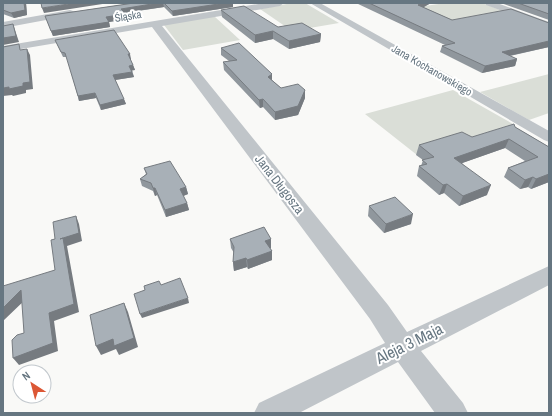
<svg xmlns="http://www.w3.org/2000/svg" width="552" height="416" viewBox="0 0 552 416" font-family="'Archivo Narrow',sans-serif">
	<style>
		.green { fill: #daded7 }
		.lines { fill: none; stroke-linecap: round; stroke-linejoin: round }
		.minor { fill: #c0c5c9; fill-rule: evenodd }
		.wall { fill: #90979d }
		.shaded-wall { fill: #767b80 }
		.building { fill: #a8b0b7; stroke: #767b80 }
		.labels { text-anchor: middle; stroke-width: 4; stroke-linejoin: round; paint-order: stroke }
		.far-street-label { font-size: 11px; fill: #667681; stroke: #fff }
		.street-label { font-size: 13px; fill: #667681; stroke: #fff }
		.near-street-label { font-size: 16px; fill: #667681; stroke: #fff }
	</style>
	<rect width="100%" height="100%" fill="#f9f9f7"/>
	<path class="green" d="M292,3H305L339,23L292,31L260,9Z
		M445,3H482L508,13L449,25L412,8Z
		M214,16L240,40L183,50L164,25Z
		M549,74V113L529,120L480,92Z
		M453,90L513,124L417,155L365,114Z"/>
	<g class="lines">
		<path class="minor" d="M264,3H284L280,6L162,26L388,305L407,332L549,266V285L421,351L463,403L468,413H435L398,362L299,413H254L259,403L385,343L370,319L152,27L3,52V46Z
			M310,3H320L549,131V142L544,140Z
			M485,3H497L549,22V28L486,5Z
			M70,10L73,11L75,13L73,15L3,28V22Z"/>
	</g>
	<path class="wall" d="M3,3H26L27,15L14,18L3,14Z
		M134,3H233V7L173,16L164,7L125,13L126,14L127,19L109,22L110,27L53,36L45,16Z
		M356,3H431L423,7L452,20L549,23V47L510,56L517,59L515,66L482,73L440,52L442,46L445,45Z
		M501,3H549V20Z
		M221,10L278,27L321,34L320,42L289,49L273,39L255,43L222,17Z
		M55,40L131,59H130L133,65L135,70H132L134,77L115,80L126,104L101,110L96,98L79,101L67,57H63Z
		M221,48L272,74V80L281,88L305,98L298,115L275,120L263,107L260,108L224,70L223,62L229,61L221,55Z
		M515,127L549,147V182L531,189L528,187L520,189L504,177L508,168L525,161L505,148L462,163L487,195L459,206L444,193L439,195L417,176L419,166H421L423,160L416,155L419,145L472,137Z
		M144,168L186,187L188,194L183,196L187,203L189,210L166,217L157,195L155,196L153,191L142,186L140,179L146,174Z
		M369,206L411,224L384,233L368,216Z
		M230,239H271V248H270L272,251V260L248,269L247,267L234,271L233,262L234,253L231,248Z"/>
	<path class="shaded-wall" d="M24,3H26L27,15L14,18L11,13Z
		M75,3H109L44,13L42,8Z
		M158,3H163L164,7L122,13L121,9Z
		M225,3H233V7L173,16L172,11Z
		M422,3H431L417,11L418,5Z
		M126,14L127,19L109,22L110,27L53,36L51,31L106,17Z
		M13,24L19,42L3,45V38Z
		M273,31V39L255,43V35Z
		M321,34L320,42L289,49V41Z
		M549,41V47L499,58L502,52Z
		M27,49L30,55L33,89L26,90V93L13,96L12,95L3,96V88L23,83Z
		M128,54H130L131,59H129Z
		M517,59L515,66L482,73L485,66Z
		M133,65L135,70L130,71L129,66Z
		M132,72L134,77L115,80L113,75Z
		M272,74V81L268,77Z
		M305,90V98L298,115L275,120V112Z
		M95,93L96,98L79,101L78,96Z
		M124,99L126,104L101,110L100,105Z
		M263,99V107L260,108L259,100Z
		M509,139L505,148L451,167L454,158Z
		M549,174V182L531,189L536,179Z
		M533,177L528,187L520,189L525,180Z
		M447,184L444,193L439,195L443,185Z
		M491,185L487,195L459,206L463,196Z
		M186,187L188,194L181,197L180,189Z
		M153,188H155L157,195L155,196Z
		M187,203L189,210L166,217L165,210Z
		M413,214L411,224L384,233L386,224Z
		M76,216L79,224L82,241L67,246L79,312L54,321L58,351L19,365L13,358L49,313L60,239Z
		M271,239V248L266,250L265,241Z
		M272,251V260L248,269L247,260Z
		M246,258L247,267L234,271L233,262Z
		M21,290L27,298L3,321V308Z
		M188,298L189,303L142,318L140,314Z
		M124,303L128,312L138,347L119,355L116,349L101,355L96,346Z"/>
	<path class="building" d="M3,3H24L25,10L11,13L3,10Z
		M41,3H75L42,8Z
		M134,3H158L121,9L126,14L106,17L109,22L51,31L45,16Z
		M164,3H225L172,11Z
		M369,3H422L418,5L452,20L511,9L549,23V41L502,52L517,59L485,66L442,46L455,43Z
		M518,3H549V14Z
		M244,6L278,27L302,23L321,34L289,41L273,31L255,35L221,10Z
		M13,24L16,36L3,38V26Z
		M114,30L130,54H128L133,65L129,66L132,72L113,75L124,99L100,105L95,93L78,96L65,53L61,52L55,40Z
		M239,43L272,74L268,77L281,88L298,84L305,90L298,106L275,112L263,99L259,100L223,62L237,60L221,48Z
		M19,44L20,50L27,49L30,82L23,83V86L9,89V87L3,88V47Z
		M514,124L515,127L549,147V174L536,179L533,177L525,180L508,168L538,157L509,139L454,158L491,185L463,196L447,184L443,185L419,166L427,164L422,160L434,157L419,145L462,132L472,137Z
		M170,161L186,187L180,189L187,203L165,210L155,188H153L151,183L140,179L147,174L144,168Z
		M395,197L413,214L386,224L369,206Z
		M76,216L79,233L60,239L63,238L74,304L49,313L53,343L13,358L12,340L17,335L24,333L21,290L3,308V286L55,270L51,240L55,239L53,222Z
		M264,227L271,239L265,241L272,251L247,260L246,258L233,262L234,247L230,239Z
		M180,278L188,298L140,314L134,294L145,290L144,286L159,281L161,285Z
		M124,303L134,338L114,346L113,339L96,346L90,315Z"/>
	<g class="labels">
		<g class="far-street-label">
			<text transform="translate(128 16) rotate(-9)" y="4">Śląska</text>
			<text transform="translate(432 70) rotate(30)" y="4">Jana Kochanowskiego</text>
		</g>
		<g class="street-label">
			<text transform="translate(280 184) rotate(52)" y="5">Jana Długosza</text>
		</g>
		<g class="near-street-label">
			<text transform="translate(409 343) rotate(-26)" y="6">Aleja 3 Maja</text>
		</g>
	</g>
	<rect width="552" height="416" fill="none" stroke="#667681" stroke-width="8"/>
	<g transform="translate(32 384) rotate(324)"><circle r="19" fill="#ffffff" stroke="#c2c8cd"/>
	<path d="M0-3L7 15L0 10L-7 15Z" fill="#dc5735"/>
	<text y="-6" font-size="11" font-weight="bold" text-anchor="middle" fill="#667681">N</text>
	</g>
</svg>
